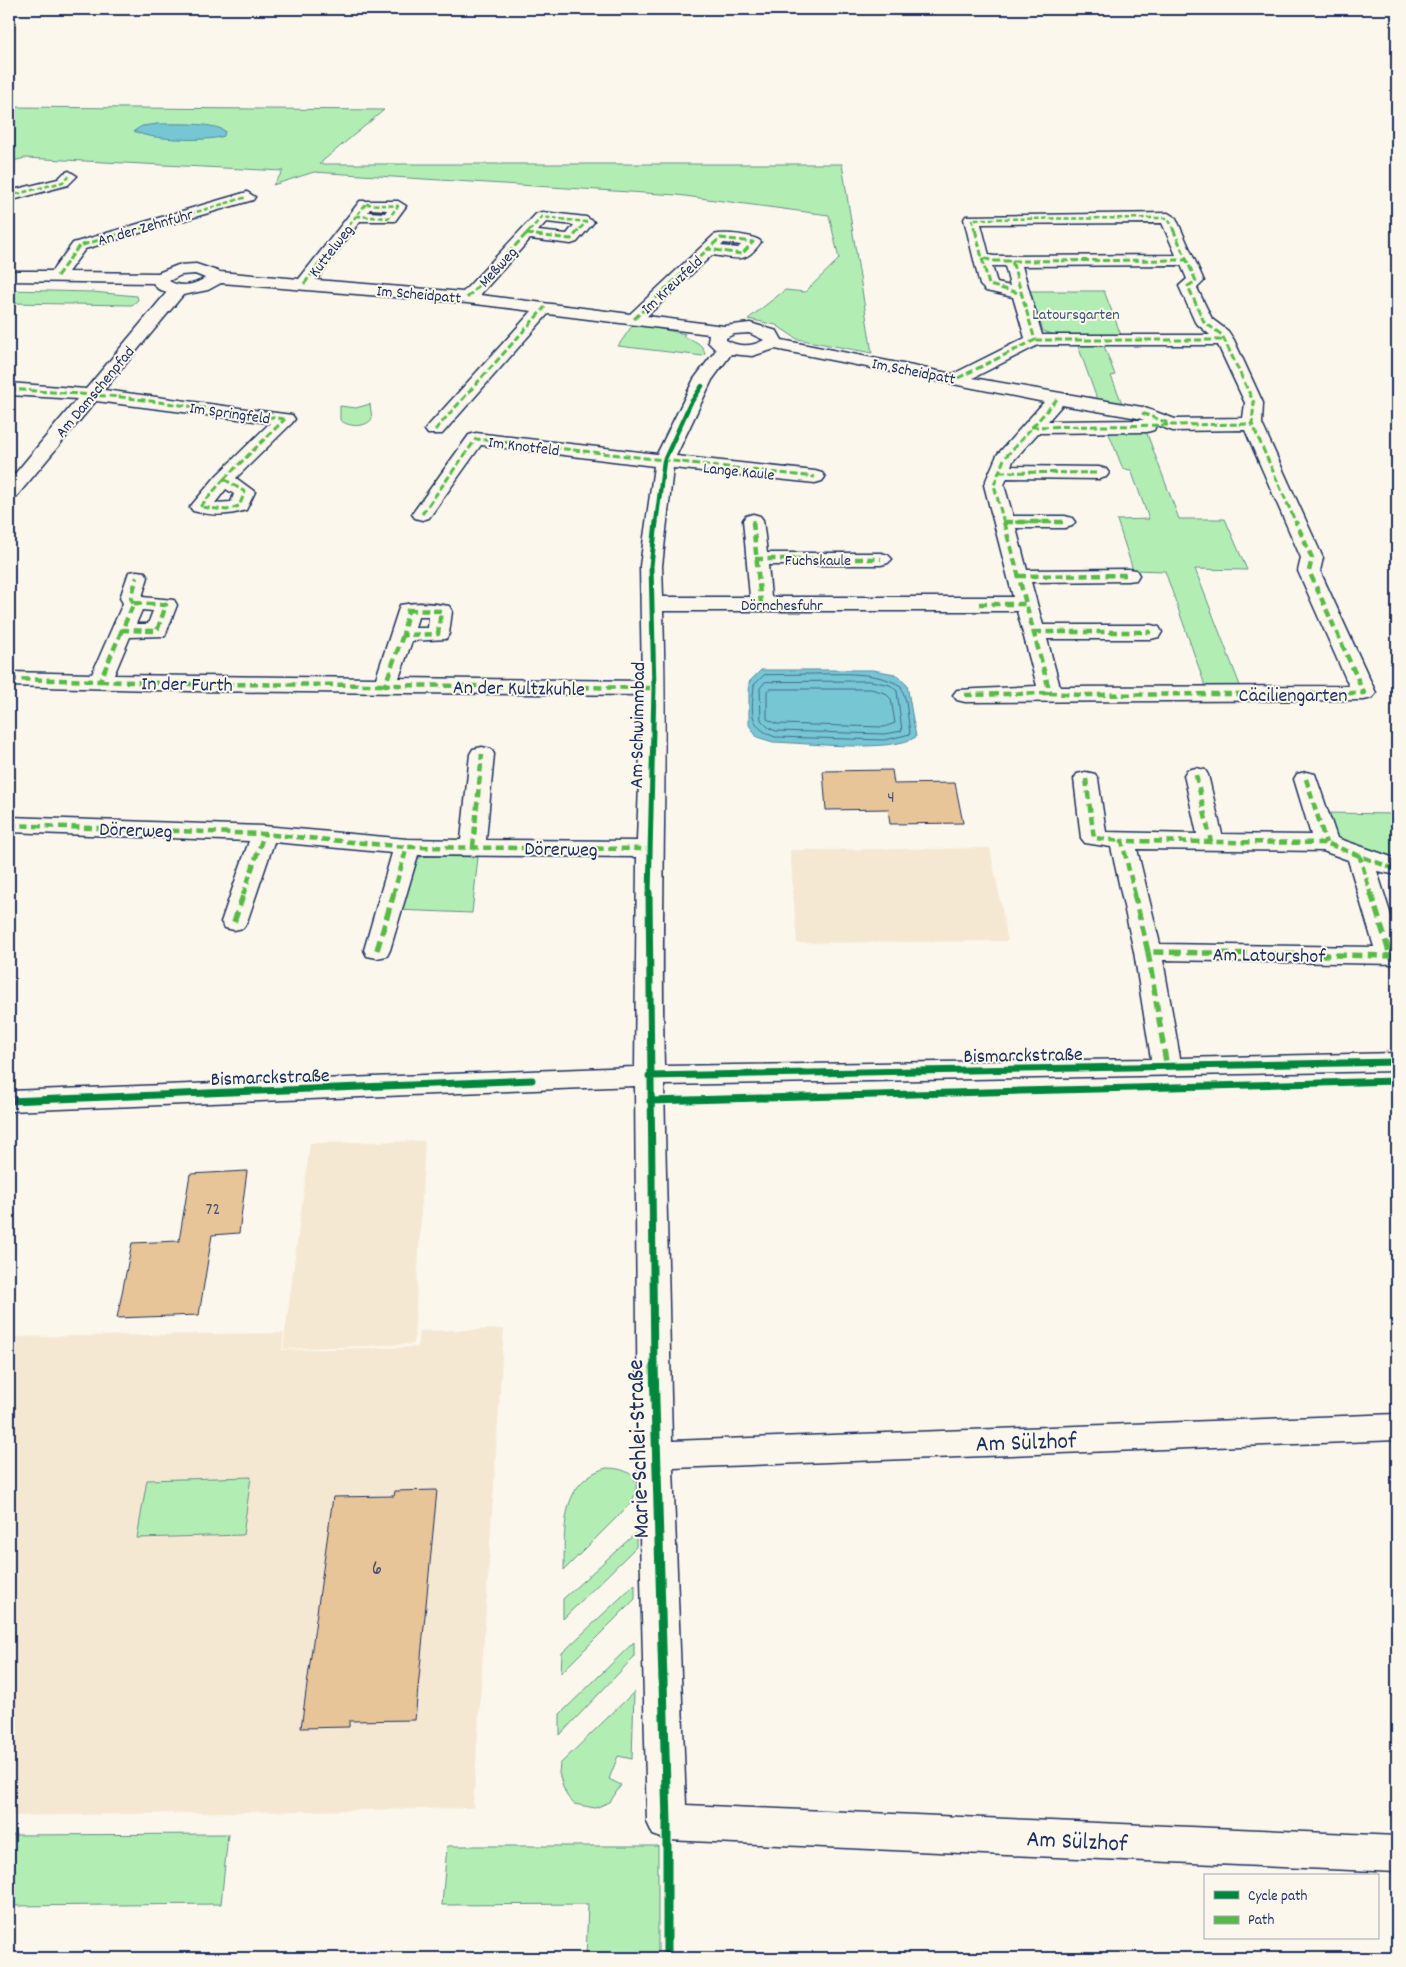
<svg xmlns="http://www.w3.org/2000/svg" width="1406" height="1967" viewBox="0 0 1406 1967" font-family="Dekko,sans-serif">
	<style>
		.built { fill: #f5e8d3 }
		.green { fill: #b2eeb4; stroke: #668e89 }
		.water { fill: #77c6d4; stroke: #528aa5 }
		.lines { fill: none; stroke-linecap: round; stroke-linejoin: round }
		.shore { stroke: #406b8d; stroke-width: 1 }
		.building { fill: #e8c599; stroke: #1b2f5e }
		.minor-casing { stroke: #1b2f5e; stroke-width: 3 }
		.minor { fill: #fbf7ec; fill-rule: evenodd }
		.quiet-far3 { stroke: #58b947; stroke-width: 2.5; stroke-dasharray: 5 2.5; stroke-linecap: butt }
		.quiet-far2 { stroke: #58b947; stroke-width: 3; stroke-dasharray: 7 3; stroke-linecap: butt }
		.quiet-far1 { stroke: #58b947; stroke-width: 4.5; stroke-dasharray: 8 4.5; stroke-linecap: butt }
		.quiet { stroke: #58b947; stroke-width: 5.5; stroke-dasharray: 11 5.5; stroke-linecap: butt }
		.cycleway-far3-casing { stroke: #fbf7ec; stroke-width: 6 }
		.cycleway-far2-casing { stroke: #fbf7ec; stroke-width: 8 }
		.cycleway-far1-casing { stroke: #fbf7ec; stroke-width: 10 }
		.cycleway-casing { stroke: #fbf7ec; stroke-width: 12 }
		.cycleway-far3 { stroke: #00873e; stroke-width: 4.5 }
		.cycleway-far2 { stroke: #00873e; stroke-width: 5 }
		.cycleway-far1 { stroke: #00873e; stroke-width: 7 }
		.cycleway { stroke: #00873e; stroke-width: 9 }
		.labels { text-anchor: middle; stroke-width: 4; stroke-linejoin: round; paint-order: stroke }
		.far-street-label { font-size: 16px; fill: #1b2f5e; stroke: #fbf7ec }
		.far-park-label { font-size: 16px; fill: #39556f; stroke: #fbf7ec }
		.number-label { font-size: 18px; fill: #4e546d }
		.street-label { font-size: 20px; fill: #1b2f5e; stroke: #fbf7ec }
		.near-number-label { font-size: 21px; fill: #4e546d }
		.near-street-label { font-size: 24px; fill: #1b2f5e; stroke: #fbf7ec }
	</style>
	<rect width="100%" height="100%" fill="#fbf7ec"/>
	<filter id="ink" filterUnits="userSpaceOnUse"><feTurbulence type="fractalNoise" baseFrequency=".02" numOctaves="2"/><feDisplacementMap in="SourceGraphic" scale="10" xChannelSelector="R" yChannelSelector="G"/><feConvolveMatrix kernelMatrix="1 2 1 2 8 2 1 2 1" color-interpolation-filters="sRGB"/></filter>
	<g filter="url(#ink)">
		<path class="built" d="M990,848L1008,941L797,943L790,850Z
			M425,1141L414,1344L283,1349L310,1143Z
			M504,1329L473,1808L9,1816V1337L284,1333L282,1350L417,1347L419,1331Z"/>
		<path class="green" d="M9,107L384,110L319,164H842L872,353L797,339L776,325L748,319L785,290L805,292L839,259L829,215L677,195L314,172L273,185L283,171L25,158L9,162Z
			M9,290L92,292L137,296L138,300L132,305L9,303Z
			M1030,291H1104L1121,335H1054L1043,331Z
			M634,323L685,334L683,337C692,339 704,344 705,354L703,356L618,346Z
			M1077,343H1103L1115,375L1111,376L1122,403L1097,399Z
			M370,404L372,419C365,428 348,427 340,420V406L356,408Z
			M1108,431H1146L1179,519H1225L1247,570L1195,569L1241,688H1206L1165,571L1133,570L1117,520L1149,519L1131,470L1123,469Z
			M1323,813L1397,814V860L1332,839Z
			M424,856L478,857L472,913L396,910L409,862Z
			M606,1468C631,1468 644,1479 631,1503L564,1570C565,1531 559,1482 606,1468Z
			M251,1477L243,1535L137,1538L147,1480Z
			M636,1533V1547L563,1619V1599Z
			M635,1584V1599L561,1673L562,1653Z
			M634,1642V1657L560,1735V1714Z
			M634,1692L632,1759L618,1756L609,1779L621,1785L610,1802L595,1808L574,1804L567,1796L563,1787L559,1773L560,1764Z
			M228,1834L221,1904L9,1906V1835Z
			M447,1846H658V1958H586L588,1904L442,1905Z"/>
		<path class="water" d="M157,124C174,124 212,122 225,131L224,136C208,142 148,140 134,131L142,126Z
			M761,670H873L895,674L907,685L916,737C890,753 807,743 773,742L757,737L749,725V682Z"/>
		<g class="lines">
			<path class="shore" d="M815,674C843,674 876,671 901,686L906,701L910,734L885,740L775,737C747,726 752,711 754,685L764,675Z
				M871,681L890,685L897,691L902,731L884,734L776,731L769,728L761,720L760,688L765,682Z
				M770,689H871L885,693L891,699L895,723L884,727L777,724L767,719V691Z"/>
		</g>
		<path class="building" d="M892,770L894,784L955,783L963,823L890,824L888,809L826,810L823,771Z
			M247,1171L239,1233L212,1235L199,1315L117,1318L132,1243L179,1241L190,1174Z
			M437,1490L415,1720L349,1721V1727L301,1728L333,1497L394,1496L395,1491Z"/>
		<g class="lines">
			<g class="minor-casing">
				<path id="minor" d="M69,171L77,176L68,185L9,201V191L58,179L64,173Z
					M247,192L255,197L253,200L85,249L68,272L158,273L178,265L196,264L220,272L299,279L360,201H398L406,206L395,221H360L316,280L463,292L536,214L542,212L586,217L594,222L577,242L571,244L530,239L480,295L630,314L714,235C723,232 756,235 761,242C745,265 737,258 712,255L647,316L724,326L750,323L777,331L782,340L953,374L1025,338L1013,297L986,291L980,285L964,219L966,216L1168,213L1176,218L1204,281L1197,288L1212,319L1228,331L1234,340L1263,403L1262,424L1323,558L1320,571L1376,693L1372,698L1364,700L965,702L957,700L953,695L957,690L1037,686L1017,611H663C668,762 660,914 664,1066L1151,1059L1134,952L1111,847L1085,843L1081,838L1074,779L1077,774L1086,772L1095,774L1098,779L1106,832L1197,834L1184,775L1187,770L1196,768L1205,770L1208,775L1222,834L1311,835L1294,779L1297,774L1306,772L1315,774L1337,838L1397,859V875L1377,871L1397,935V964L1163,960L1180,1058L1397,1053V1071L664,1085L672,1441L1397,1414V1440L673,1468L686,1805L1397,1836V1872L667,1840L653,1835L647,1822L638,1455L635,1086L9,1111V1091L635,1067L637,857L418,855L390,950L387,956L377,958L367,956L364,950L392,853L274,842L247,922L243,928L234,930L225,928L221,922L249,841L9,832V817L264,826L407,839L461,840L470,754L473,749L482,747L491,749L494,754L486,840L637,841L642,695L189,691L9,686V672L92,674L123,603L120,598L129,572L137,571L145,572L148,577L142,597L174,600L177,605L165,636L130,637L114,675L376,678L400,605C415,602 434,603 449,606L452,611L449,634L446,639L412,641L399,678L642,681L640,566L654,466L481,445L429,518L422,520L415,518L412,514L469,435L476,433L657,454L694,379L716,350L708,342L709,334L548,314L442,434H428L425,430L428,426L532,311L467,303L221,283L208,290L183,295L104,390L292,415L295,419L292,423L236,478L255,492L246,510C228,516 212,516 193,511L190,507L217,475L270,423L96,401L16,497L9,499V481L77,399L9,395V383L86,389L167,292L158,289L153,283L9,281V271H52L73,243ZM370,209L387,210L385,213L368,212ZM546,222L574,225L567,234L538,231ZM1162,223L1176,255L994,256L989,255L981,224ZM724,243L741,245L738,248L721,246ZM1181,265L1187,279L1179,286L1195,322L1210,335H1042L1022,266ZM992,266H1005L1010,286L997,283ZM195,274L205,278C195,285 180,288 169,281L181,275ZM749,333L764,340C752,347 738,347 726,340V338L734,334ZM1038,345H1218L1245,403L1243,418L1175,419L1142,407L973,378ZM775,349L1044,402L997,455L984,485L1013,597H771L768,565H881L888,563L892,559L888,555L881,553H767L763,520L760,516L753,514L746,516L743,520L750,597H663L662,566L673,468L815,483L822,481L825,477L822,473L815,471L676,456L712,380L731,354L752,356ZM1062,405L1138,418L1144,420L1048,421ZM1156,425L1173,431L1245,430L1301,558L1298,571L1349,686L1060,687L1047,639H1151L1159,637L1162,632L1159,627L1151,625H1043L1031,582L1128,581L1136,580L1139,575L1136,570L1128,569L1027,570L1016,528H1065L1072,526L1075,522L1072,518L1065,516H1013L1004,485L1007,478L1099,479L1106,477L1109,473L1106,469L1099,467L1011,466L1013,461L1038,433L1147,432L1154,430ZM226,489L234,494L231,502L215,503ZM142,610L153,611L148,624H136ZM418,617H429L428,628H415ZM1137,849L1323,851L1348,860L1374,947L1160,944Z"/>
			</g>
			<use href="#minor" class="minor"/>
			<path class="quiet-far3" d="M9,196L63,182L69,176
				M366,204L398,206L389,218L356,216Z
				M132,231L247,197
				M345,231L356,216
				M529,231L542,217L586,222L578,231
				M975,231L972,219L1168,218L1174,231"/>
			<path class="quiet-far2" d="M1173,229L1196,281L1188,286L1204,322L1222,335L1254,403L1252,424L1296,523
				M526,234L571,239L580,229
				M526,234L531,229
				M720,238L753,242L742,254L708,249Z
				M982,258L989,285L1022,294
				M1012,261L1187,260
				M57,276L79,246L136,229
				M304,284L346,229
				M467,298L526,234
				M634,319L708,249
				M1035,340H1225
				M958,378L1035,340L1012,261H994L982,258L975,229
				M9,389L121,397L285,419
				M1142,413L1173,425L1252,424
				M1031,427L1173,425
				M435,430L545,307
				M999,472L1099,473
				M224,479L245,492L239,506L227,510L200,507Z
				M224,479L285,419
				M422,514L476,439L815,477
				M753,520V523
				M1005,522H1065
				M1004,523L994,485L1004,459L1057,399"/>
			<path class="quiet-far1" d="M753,522L761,604
				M1004,522L1050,693L1082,695L1364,693L1309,571L1312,558L1296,522
				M1005,522H1065
				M755,559H881
				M1018,576L1128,575
				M134,603L166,605L157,631L122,630Z
				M134,603L131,598L137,577
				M979,604H1026
				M408,610L441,611L438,634L403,635Z
				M1034,632H1151
				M403,635L385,685L654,688
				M9,679L100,681L122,630
				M100,681L189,684L385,685
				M965,695L1050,693
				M1196,775L1211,842
				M1086,779L1094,838L1122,841
				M1306,779L1326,843
				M9,825L264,834L407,847L649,849
				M473,847L482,754
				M1359,854L1371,895
				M243,895L264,834
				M393,895L407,847
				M1135,895L1122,841L1326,843L1389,867H1397"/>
			<path class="quiet" d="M1134,893L1148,952L1397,956
				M1371,893L1390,955
				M234,922L244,893
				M377,950L394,893
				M1148,952L1167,1068"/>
			<g class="cycleway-far3-casing">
				<path id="cycleway-far3" d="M656,523L664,461L690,404L702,386"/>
			</g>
			<g class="cycleway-far2-casing">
				<path id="cycleway-far2" d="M649,895L654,688L651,566L656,522"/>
			</g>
			<g class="cycleway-far1-casing">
				<path id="cycleway-far1" d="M649,893L654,1367
					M649,1076L1397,1062
					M9,1101L532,1080
					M650,1101L1397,1081"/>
			</g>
			<g class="cycleway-casing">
				<path id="cycleway" d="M654,1366L667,1822V1958"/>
			</g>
			<use href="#cycleway-far3" class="cycleway-far3"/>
			<use href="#cycleway-far2" class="cycleway-far2"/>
			<use href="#cycleway-far1" class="cycleway-far1"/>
			<use href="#cycleway" class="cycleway"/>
		</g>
	</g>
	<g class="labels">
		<g class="far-street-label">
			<text transform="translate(145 226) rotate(-16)" y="6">An der Zehnfuhr</text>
			<text transform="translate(330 250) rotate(-52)" y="6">Kuttelweg</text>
			<text transform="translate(497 266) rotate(-47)" y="6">Meßweg</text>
			<text transform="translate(671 284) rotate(-43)" y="6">Im Kreuzfeld</text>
			<text transform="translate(419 293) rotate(5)" y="6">Im Scheidpatt</text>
			<text transform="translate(914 370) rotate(11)" y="6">Im Scheidpatt</text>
			<text transform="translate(94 391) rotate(-50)" y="6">Am Damschenpfad</text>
			<text transform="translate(230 412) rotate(8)" y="6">Im Springfeld</text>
			<text transform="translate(524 445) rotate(7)" y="6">Im Knotfeld</text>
			<text transform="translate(739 470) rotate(6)" y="6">Lange Kaule</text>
			<text x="818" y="565">Fuchskaule</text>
			<text x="782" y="610">Dörnchesfuhr</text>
		</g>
		<g class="far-park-label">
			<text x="1076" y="319">Latoursgarten</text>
		</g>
		<g class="number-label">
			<text x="891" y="802">4</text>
			<text x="213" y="1214">72</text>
		</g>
		<g class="street-label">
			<text transform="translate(187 683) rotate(1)" y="7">In der Furth</text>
			<text transform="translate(519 687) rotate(1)" y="7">An der Kultzkuhle</text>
			<text x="1293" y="701">Cäciliengarten</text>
			<text transform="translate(636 725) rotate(-89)" y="7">Am Schwimmbad</text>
			<text transform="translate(136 829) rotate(2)" y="7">Dörerweg</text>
			<text transform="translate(561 848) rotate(1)" y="7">Dörerweg</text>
			<text transform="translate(1269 954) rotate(1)" y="7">Am Latourshof</text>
			<text transform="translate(1023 1054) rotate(-1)" y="7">Bismarckstraße</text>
			<text transform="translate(270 1076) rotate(-2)" y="7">Bismarckstraße</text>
		</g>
		<g class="near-number-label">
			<text x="377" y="1574">6</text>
		</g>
		<g class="near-street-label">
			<text transform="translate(1026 1441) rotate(-2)" y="8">Am Sülzhof</text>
			<text transform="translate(637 1449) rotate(-92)" y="8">Marie-Schlei-Straße</text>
			<text transform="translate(1077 1840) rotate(3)" y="8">Am Sülzhof</text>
		</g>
	</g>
	<rect width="1406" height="1967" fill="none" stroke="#fbf7ec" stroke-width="30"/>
	<rect x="15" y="15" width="1376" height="1937" fill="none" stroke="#1b2f5e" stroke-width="2" filter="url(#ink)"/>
	<rect x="1204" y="1874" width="175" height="65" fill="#fbf7ec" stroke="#a1a7b3"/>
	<rect x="1214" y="1891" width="25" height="8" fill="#00873e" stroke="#a1a7b3"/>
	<text x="1248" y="1900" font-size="15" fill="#1b2f5e">Cycle path</text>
	<rect x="1214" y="1916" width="25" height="8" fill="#58b947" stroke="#a1a7b3"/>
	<text x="1248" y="1924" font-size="15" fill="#1b2f5e">Path</text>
</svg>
